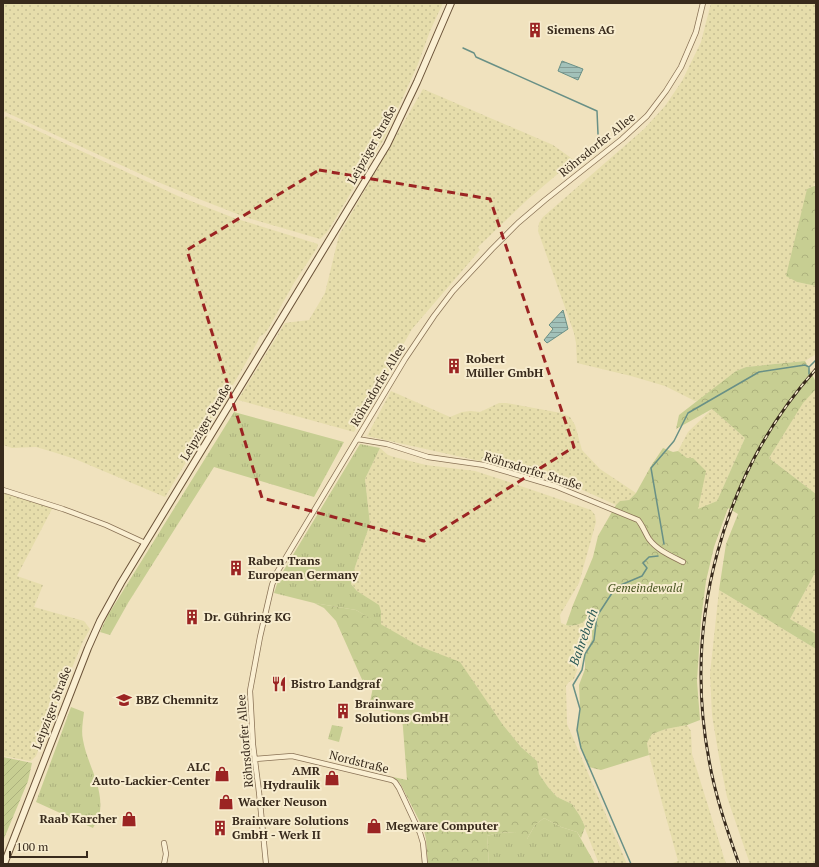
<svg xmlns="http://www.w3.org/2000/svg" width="819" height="867" viewBox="0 0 819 867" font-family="'PT Serif',serif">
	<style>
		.farmland { fill: url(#farmland-dots) }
		.grass { fill: url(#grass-tufts) }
		.forest { fill: url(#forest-crowns) }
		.garden { fill: url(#garden-furrows) }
		.water { fill: url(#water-rules); stroke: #699086 }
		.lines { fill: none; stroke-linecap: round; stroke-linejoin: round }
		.stream { stroke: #699086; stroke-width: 1.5 }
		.minor-casing { stroke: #897256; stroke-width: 6 }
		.secondary-casing { stroke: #6b5339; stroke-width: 8 }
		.minor { stroke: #faefd2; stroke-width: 4.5 }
		.secondary { stroke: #faefd2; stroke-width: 6 }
		.rail-casing { stroke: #382a1c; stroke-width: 3 }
		.rail { stroke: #f7ecce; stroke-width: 1.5; stroke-dasharray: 4.5; stroke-linecap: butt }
		.marked { fill: none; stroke: #9b2423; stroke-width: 3; stroke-dasharray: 8 5; stroke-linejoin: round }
		.labels { text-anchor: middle; stroke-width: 4; stroke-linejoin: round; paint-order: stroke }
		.poi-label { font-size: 12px; font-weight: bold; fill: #382a1c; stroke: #f7ecce; text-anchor: start }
		.street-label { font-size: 12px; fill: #382a1c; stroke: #f7ecce }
		.park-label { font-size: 12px; font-style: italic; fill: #485521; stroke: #f7ecce }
		.water-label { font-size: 13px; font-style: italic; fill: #2a5956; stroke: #f7ecce }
	</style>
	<defs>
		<pattern id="farmland-dots" width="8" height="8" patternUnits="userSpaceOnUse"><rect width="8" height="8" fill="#e6ddab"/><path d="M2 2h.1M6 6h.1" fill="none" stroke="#c6be93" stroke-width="1.8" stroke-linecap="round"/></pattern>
		<pattern id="grass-tufts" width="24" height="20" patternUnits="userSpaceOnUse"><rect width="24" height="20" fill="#c7ce92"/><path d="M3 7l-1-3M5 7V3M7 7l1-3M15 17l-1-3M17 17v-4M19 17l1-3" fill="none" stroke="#acb17d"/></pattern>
		<pattern id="forest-crowns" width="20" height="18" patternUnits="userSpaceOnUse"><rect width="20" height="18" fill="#c7ce92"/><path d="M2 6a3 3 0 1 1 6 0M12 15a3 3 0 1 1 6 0" fill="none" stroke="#acb17d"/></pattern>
		<pattern id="garden-furrows" width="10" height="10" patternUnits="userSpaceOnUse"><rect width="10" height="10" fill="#c7ce92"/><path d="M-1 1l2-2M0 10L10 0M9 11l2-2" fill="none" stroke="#acb17d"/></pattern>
		<pattern id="water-rules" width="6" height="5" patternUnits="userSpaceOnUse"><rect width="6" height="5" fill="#a2c1b9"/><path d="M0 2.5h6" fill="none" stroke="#859d96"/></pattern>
	</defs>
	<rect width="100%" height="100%" fill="#f0e2be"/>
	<path class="farmland" d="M3,3H443L430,31L418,64L384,139L368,164L328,231L320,239L245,217L199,199L158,182L3,111Z
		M711,3H816V150L813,151L816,167V178L814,186L807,189L797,282L816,286V354L805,361L746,367L736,371L700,400L695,401L665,386L631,376L577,363L576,343L574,333L538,231L539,223L543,217L644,129L665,106L682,81L701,42Z
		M423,89L553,145L574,160L527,200L478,247L480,250L412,329L354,432L238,400L285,323L309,320L325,293L339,235Z
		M6,116L178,196L234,218L318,244L317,248L294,283L268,329L264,334L259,337L258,341L243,368L165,497L75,459L53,452L36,447L12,448L3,445V120Z
		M816,389V494L769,458L803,402Z
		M391,391L450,417L462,412L471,411L480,412L499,403H506L561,413L570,417L575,425L582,450L600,469L636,493L629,500L620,501L616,505L556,478L367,436Z
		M712,409L745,438L717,501L698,510L687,458L678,451L688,432Z
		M380,448L388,455L394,457L426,465L475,471L506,481L591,510L595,515L596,522L579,583L560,615L561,623L566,625L573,626L585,621L589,626L590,633V642L582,651L580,662L574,679L569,682L566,686L567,724L627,864H599L580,816L572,804L557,797L548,787L539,774L537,761L521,747L503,725L460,663L419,646L381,625V611L378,605L357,591L351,584L355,567L370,524L365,479Z
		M3,492L53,507L17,576L43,585L34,607L84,621L90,629L83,641L36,756L32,760L30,761L3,756Z
		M816,571V634L790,619Z
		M719,590L816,649V864H750L727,797L719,757L712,715L710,674Z
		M687,725L691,731L692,754L726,864H670L678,861L649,755L647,743L652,734L666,729Z"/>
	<path class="grass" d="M234,412L344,442L314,497L214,467L128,603L110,635L100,632L108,615Z
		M360,444L380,448L365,479L370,524L355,567L351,584L357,591L379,605L381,611V625L356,610L314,603L274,593L279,578Z
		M71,707L84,712C83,721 81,731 83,740C87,764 103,785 100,811C99,817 96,823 93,828L36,802Z
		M332,725L343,727L339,742L328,739Z
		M544,818L561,827L577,832L595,864H489L487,836L498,833L515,832L527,839L535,825Z"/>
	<path class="forest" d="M814,186H816V286L797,282L786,276L807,189Z
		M805,361L816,382V389L803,403L769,458L816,494V571L790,619L816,634V649L719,590L726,544L738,514L728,508L714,547L706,581L701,620L697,681L700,720L687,725L666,729L652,734L647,743L649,755L601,770L589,767L581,748L577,730L580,709L579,685L585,669V655L592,639V634L589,626L593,619L588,617C583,624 574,627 566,625L573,605L593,557L598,536L616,505L620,501L629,500L636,493L651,466L663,448L673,452L678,451L687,458H693L706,471L698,509L717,501L745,438L712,409L676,429L679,415L736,371L746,367Z
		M314,603L356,610L419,646L460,662L503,725L521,747L537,761L539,774L548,787L557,797L572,804L580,816L585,827L581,838L577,832L561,827L544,818L535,825L527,839L519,840L515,832L498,833L487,836L489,864H428L426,839L424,830L400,783L393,777L407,780L402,715L369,707L373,687L364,684L336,621L324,608Z"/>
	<path class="garden" d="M3,757L32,763L28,781L3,841Z"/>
	<path class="water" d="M562,61L583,69L578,80L558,71Z
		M563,310L568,329L547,343L544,340L553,329L549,325Z"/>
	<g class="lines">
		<path class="stream" d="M463,48L474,53L476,57L597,111L598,134
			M809,374V368
			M664,544L651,468L674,441L688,413L759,372L805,365L809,367L816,360
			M631,864L581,748L577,730L580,709L573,685L582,670L585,654L594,640L597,616L616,587L642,576L647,568L643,563L649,557L658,556"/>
		<g class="minor-casing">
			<path id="minor" d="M357,439L387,444L428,457L484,465L555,486L638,520C643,526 645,533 649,539C657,550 671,556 683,562
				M3,490L63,509L106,525L145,543
				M255,759L292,756L392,780L395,782L399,788L420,833L423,843L425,864
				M164,843L166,854L164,864
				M266,864L259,792L253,745L250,691L260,637L272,585L276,574L405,359L434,316L453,291L492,249L518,223L545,200L622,139L647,116L666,91L681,67L696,32L703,3"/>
		</g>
		<g class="secondary-casing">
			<path id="secondary" d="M4,864L88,648L100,621L121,583L387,145L417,82L451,3"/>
		</g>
		<use href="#minor" class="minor"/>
		<use href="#secondary" class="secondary"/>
		<g class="rail-casing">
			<path id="rail" d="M739,864C727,830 715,795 709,760C683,622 722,474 816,369"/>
		</g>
		<use href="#rail" class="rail"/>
	</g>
	<path class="marked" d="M319,170L490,199L574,447L424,541L262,498L187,250Z"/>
	<defs>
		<g id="building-bare" transform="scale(1.2)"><path d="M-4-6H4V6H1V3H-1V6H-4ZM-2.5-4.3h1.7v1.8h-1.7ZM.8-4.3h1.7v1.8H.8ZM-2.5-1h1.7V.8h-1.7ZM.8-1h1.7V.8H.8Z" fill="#9b2423" stroke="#f7ecce" stroke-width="2.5" paint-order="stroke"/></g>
		<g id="restaurant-bare" transform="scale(1.2)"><path d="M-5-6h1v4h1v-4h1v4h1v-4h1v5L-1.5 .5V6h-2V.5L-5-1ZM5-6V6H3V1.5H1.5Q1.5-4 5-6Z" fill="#9b2423" stroke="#f7ecce" stroke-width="2.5" paint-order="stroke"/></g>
		<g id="school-bare" transform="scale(1.2)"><path d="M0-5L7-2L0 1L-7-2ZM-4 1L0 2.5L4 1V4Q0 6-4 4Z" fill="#9b2423" stroke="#f7ecce" stroke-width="2.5" paint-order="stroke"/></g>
		<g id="shop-bare" transform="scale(1.2)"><path d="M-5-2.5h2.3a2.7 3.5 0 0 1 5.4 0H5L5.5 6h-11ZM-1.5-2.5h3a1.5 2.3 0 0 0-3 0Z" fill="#9b2423" stroke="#f7ecce" stroke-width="2.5" paint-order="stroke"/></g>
	</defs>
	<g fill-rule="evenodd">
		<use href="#building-bare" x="535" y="30"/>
		<use href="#building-bare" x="454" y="366"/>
		<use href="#building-bare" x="236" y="568"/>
		<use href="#building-bare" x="192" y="617"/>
		<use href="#restaurant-bare" x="279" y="684"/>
		<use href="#school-bare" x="124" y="700"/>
		<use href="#building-bare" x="343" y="711"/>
		<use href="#shop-bare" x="222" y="774"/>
		<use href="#shop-bare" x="332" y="778"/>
		<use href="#shop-bare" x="226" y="802"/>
		<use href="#shop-bare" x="129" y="819"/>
		<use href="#shop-bare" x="374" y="826"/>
		<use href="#building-bare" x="220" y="828"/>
	</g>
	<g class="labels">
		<g class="poi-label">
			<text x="547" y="34">Siemens AG</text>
			<text x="466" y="363">Robert<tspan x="466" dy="14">Müller GmbH</tspan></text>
			<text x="248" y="565">Raben Trans<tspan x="248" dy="14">European Germany</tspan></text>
			<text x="204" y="621">Dr. Gühring KG</text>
			<text x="291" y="688">Bistro Landgraf</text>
			<text x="136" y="704">BBZ Chemnitz</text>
			<text x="355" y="708">Brainware<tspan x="355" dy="14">Solutions GmbH</tspan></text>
			<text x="210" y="771" text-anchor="end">ALC<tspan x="210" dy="14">Auto-Lackier-Center</tspan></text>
			<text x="320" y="775" text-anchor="end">AMR<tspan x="320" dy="14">Hydraulik</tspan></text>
			<text x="238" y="806">Wacker Neuson</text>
			<text x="117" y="823" text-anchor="end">Raab Karcher</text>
			<text x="232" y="825">Brainware Solutions<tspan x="232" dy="14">GmbH - Werk II</tspan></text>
			<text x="386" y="830">Megware Computer</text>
		</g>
		<g class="street-label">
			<text transform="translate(372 145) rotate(-61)" y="4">Leipziger Straße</text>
			<text transform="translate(597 145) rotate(-39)" y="4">Röhrsdorfer Allee</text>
			<text transform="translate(378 385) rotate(-59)" y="4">Röhrsdorfer Allee</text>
			<text transform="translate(206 422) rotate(-59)" y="4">Leipziger Straße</text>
			<text transform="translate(533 471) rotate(17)" y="4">Röhrsdorfer Straße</text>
			<text transform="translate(52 708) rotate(-69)" y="4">Leipziger Straße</text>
			<text transform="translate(245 741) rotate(-95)" y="4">Röhrsdorfer Allee</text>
			<text transform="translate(359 762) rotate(14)" y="4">Nordstraße</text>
		</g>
		<g class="park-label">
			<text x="645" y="592">Gemeindewald</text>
		</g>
		<g class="water-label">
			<text transform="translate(583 637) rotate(-70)" y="5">Bahrebach</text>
		</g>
	</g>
	<rect width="819" height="867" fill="none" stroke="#382a1c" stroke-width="8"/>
	<path d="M10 851v6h77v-6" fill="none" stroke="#382a1c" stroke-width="2"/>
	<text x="16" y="851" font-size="12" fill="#382a1c" stroke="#f7ecce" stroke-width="3" paint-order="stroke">100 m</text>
</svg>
